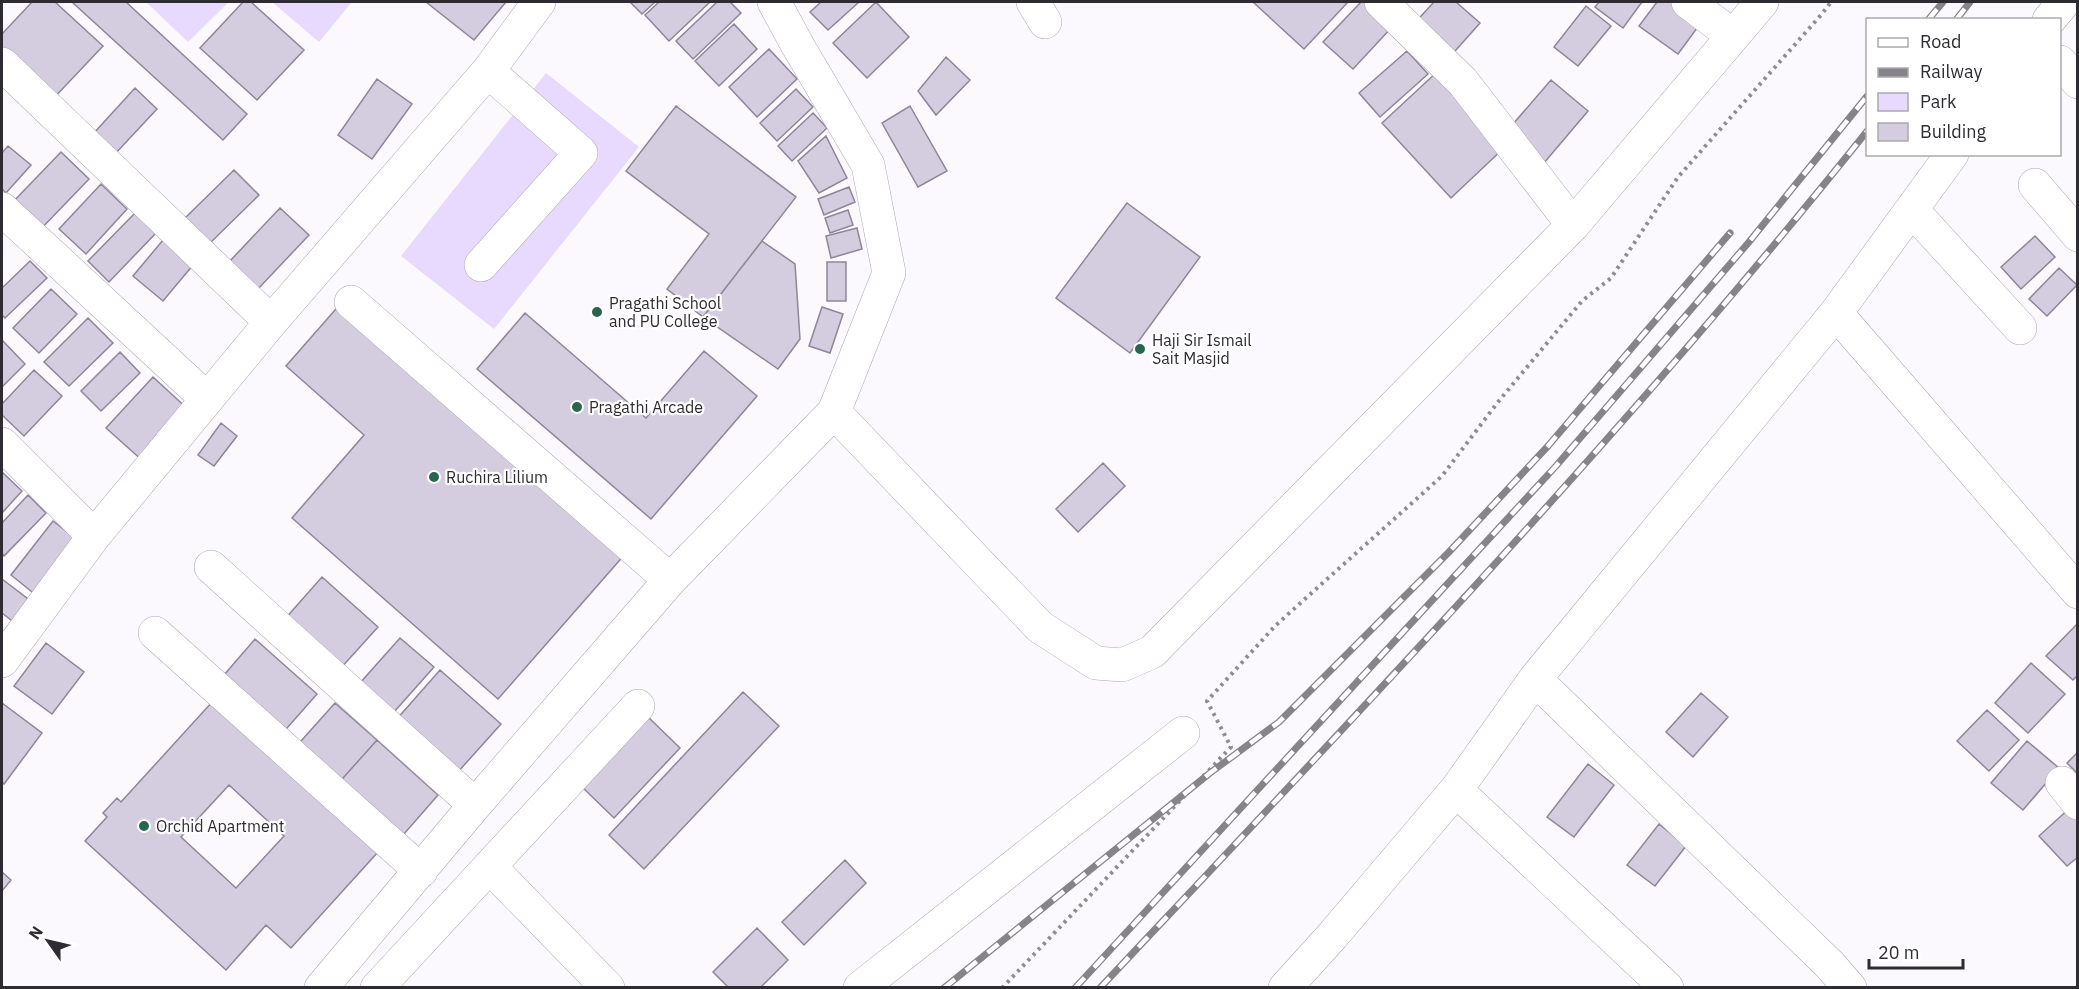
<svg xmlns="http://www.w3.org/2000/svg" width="2079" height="989" viewBox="0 0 2079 989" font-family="'IBM Plex Sans',sans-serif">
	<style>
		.green { fill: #e8d9fe }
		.building { fill: #d4ccdf; stroke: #8d8698; stroke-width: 1.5; fill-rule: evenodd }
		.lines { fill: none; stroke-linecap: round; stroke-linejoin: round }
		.minor-casing { stroke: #ada6b8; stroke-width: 34 }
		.path { stroke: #8f8c92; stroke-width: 4; stroke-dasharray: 3 4.5; stroke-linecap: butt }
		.minor { stroke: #fff; stroke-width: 33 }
		.rail-casing { stroke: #868389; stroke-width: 7 }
		.rail { stroke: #fff; stroke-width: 4.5; stroke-dasharray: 14; stroke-linecap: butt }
		.poi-dot { fill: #2a6550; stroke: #fff; stroke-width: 2 }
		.labels { text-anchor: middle; stroke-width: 4.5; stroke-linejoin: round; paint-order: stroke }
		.poi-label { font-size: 16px; fill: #2e2b32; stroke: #fff; text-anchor: start }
	</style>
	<rect width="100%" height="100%" fill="#fbf9fd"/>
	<path class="green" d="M146,2H229L188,42Z
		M272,2H352L319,42Z
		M546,73L639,147L494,329L401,256Z"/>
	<path class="building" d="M32,2H55L103,46L51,101L2,55V34Z
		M72,2H126L247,114L223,140Z
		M243,2H251L304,50L257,100L200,48Z
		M426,2H506L474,40Z
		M630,2H655L642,14Z
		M659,2H710L669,41L645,15Z
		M717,2H730L741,13L693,59L676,41Z
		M821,2H859L828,30L810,12Z
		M876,2L909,37L867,78L833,43Z
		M1253,2H1348L1304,49Z
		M1361,2H1367L1393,26L1353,69L1323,42Z
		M1434,2H1456L1480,23L1448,59L1411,27Z
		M1599,2H1642L1623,28L1595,7Z
		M1657,2H1678L1703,20L1678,54L1639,26Z
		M1586,6L1611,26L1578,66L1554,47Z
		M734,24L757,49L719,86L695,61Z
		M769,49L797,79L757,117L729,87Z
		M1407,51L1428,74L1380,117L1359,93Z
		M946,57L970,80L936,115L918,91Z
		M1438,71L1506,146L1451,198L1382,123Z
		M377,79L412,104L372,159L338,135Z
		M1551,80L1588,111L1544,163L1507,131Z
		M135,88L157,109L115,154L93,134Z
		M796,89L813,107L777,141L760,123Z
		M676,106L796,197L703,317L667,289L709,234L626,171Z
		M910,106L947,171L918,187L882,123Z
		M813,113L827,128L792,161L778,146Z
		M826,136L847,178L819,193L798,161Z
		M8,146L31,165L6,193L2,189V153Z
		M61,152L89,179L38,232L11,204Z
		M234,170L259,195L207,246L182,221Z
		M101,184L127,209L86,254L59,229Z
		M849,187L855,202L824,215L818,199Z
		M1127,203L1200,257L1130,353L1056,298Z
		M280,208L309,235L258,289L229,262Z
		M848,210L853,225L830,233L825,218Z
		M135,213L156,233L109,282L88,261Z
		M857,228L862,249L831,258L826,236Z
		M2035,236L2055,257L2021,289L2001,267Z
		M163,240L193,265L163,301L133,276Z
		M762,241L795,264L800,339L778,369L703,317Z
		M30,261L47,278L5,318L2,315V288Z
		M827,262H846V301H827Z
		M2059,268L2077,285L2047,316L2029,299Z
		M51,289L77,314L39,353L13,328Z
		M342,302L626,553L498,699L292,518L364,435L286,366Z
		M822,307L843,314L830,353L809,346Z
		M525,313L646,418L704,351L757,396L651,519L477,369Z
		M88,318L113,343L69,386L44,362Z
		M2,340L25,364L2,387Z
		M120,352L140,373L101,411L81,391Z
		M34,370L62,396L24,436L2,415V404Z
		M153,377L190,411L144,462L106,428Z
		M221,423L237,436L214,466L198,455Z
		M1103,463L1125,486L1078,532L1056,509Z
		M2,472L22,491L2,513Z
		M28,495L46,513L4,556L2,553V523Z
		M53,521L80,542L37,596L11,575Z
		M322,577L378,627L340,669L284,620Z
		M2,579L32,602L16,624L2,613Z
		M2078,623V675L2073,680L2046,656Z
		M400,638L434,667L394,712L360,683Z
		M255,639L317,694L280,736L218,682Z
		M46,643L84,672L52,714L14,686Z
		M2031,663L2065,694L2028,733L1995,703Z
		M440,670L501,724L457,773L396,720Z
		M743,692L779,726L644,869L609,835Z
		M1701,693L1728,717L1693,757L1666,732Z
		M213,701L378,852L291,948L266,925L226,970L85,841L107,817L103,813L117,798L121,802ZM229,785L284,836L236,888L181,837Z
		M2,703L42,733L4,784L2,782Z
		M335,703L377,740L335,787L293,750Z
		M1987,710L2019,740L1989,771L1957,741Z
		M645,714L680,748L614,818L579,784Z
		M377,740L438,795L397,842L335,787Z
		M2027,741L2059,768L2023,810L1991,783Z
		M2078,752V774L2067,763Z
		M1588,764L1614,785L1574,837L1547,817Z
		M2072,806L2078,813V857L2067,866L2039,836Z
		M1659,824L1686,846L1655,886L1627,865Z
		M845,860L866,883L804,945L782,922Z
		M2,872L11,880L2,891Z
		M757,928L788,960L760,988H729L713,972Z"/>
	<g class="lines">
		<g class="minor-casing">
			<path id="minor" d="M1033,2L1045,22
				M1381,2L1463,82L1573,225
				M1688,2L1733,36
				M2049,20L2064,2
				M2060,62L2078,82
				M2,64L271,322
				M2035,185L2078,235
				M2,209L207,399
				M1912,210L2020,328
				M481,265L581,153L488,71
				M351,302L670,580
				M1836,313L2078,592
				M834,412L1040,627L1096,663L1122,665L1152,652L1573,225L1762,2
				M2,444L94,536
				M211,567L475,805
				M155,633L421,871
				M2,661L94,536L271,322L488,71L539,2
				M1535,679L1830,965L1850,988
				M2062,783L2078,803
				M1456,790L1667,988
				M490,867L608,988
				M321,988L475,805L670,580L834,412L889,273L868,165L798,46L774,2
				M377,988L638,706
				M860,988L1183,733
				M1285,988L1333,935L1456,790L1535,679L1836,313L1952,154"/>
		</g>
		<path class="path" d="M1002,988L1231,747L1207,701L1276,625L1442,476L1498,402L1582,301L1611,278L1678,177L1821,15L1831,2"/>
		<use href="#minor" class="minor"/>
		<g class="rail-casing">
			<path id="rail" d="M1928,20L1943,2
				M1956,20L1970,2
				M944,988L1210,773L1279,722L1449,552L1548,446L1730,233
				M1075,988L1556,466L1749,242L1868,95
				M1100,988C1363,708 1628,430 1868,130"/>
		</g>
		<use href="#rail" class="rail"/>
	</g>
	<g class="poi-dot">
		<circle cx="597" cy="312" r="6"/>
		<circle cx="1140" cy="349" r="6"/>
		<circle cx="577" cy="407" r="6"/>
		<circle cx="434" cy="477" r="6"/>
		<circle cx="144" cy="826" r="6"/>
	</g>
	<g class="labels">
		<g class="poi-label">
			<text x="609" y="309">Pragathi School<tspan x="609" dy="18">and PU College</tspan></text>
			<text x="1152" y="346">Haji Sir Ismail<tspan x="1152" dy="18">Sait Masjid</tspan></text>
			<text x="589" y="413">Pragathi Arcade</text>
			<text x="446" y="483">Ruchira Lilium</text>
			<text x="156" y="832">Orchid Apartment</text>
		</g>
	</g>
	<rect width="2079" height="989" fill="none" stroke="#2e2b32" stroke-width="6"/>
	<rect x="1866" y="18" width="195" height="138" fill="#ffffff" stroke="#abaaad" stroke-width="1.5"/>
	<rect x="1878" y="38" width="30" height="9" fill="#ffffff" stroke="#abaaad" stroke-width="1.5"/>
	<text x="1920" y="48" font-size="18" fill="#2e2b32">Road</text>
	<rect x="1878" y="68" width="30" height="9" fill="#868389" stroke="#abaaad" stroke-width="1.5"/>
	<text x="1920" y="78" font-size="18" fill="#2e2b32">Railway</text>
	<rect x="1878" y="93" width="30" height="18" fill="#e8d9fe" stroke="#abaaad" stroke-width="1.5"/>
	<text x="1920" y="108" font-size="18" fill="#2e2b32">Park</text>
	<rect x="1878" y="123" width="30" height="18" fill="#d4ccdf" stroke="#abaaad" stroke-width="1.5"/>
	<text x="1920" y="138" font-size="18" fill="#2e2b32">Building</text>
	<g transform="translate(48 941) rotate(304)" stroke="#ffffff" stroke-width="4.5" paint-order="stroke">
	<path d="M0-4.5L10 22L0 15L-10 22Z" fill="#2e2b32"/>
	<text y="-9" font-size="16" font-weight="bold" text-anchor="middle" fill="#2e2b32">N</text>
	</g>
	<path d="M1869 959v9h94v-9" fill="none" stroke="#2e2b32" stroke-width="3"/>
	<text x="1878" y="959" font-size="18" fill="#2e2b32" stroke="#ffffff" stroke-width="4.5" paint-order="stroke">20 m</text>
</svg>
